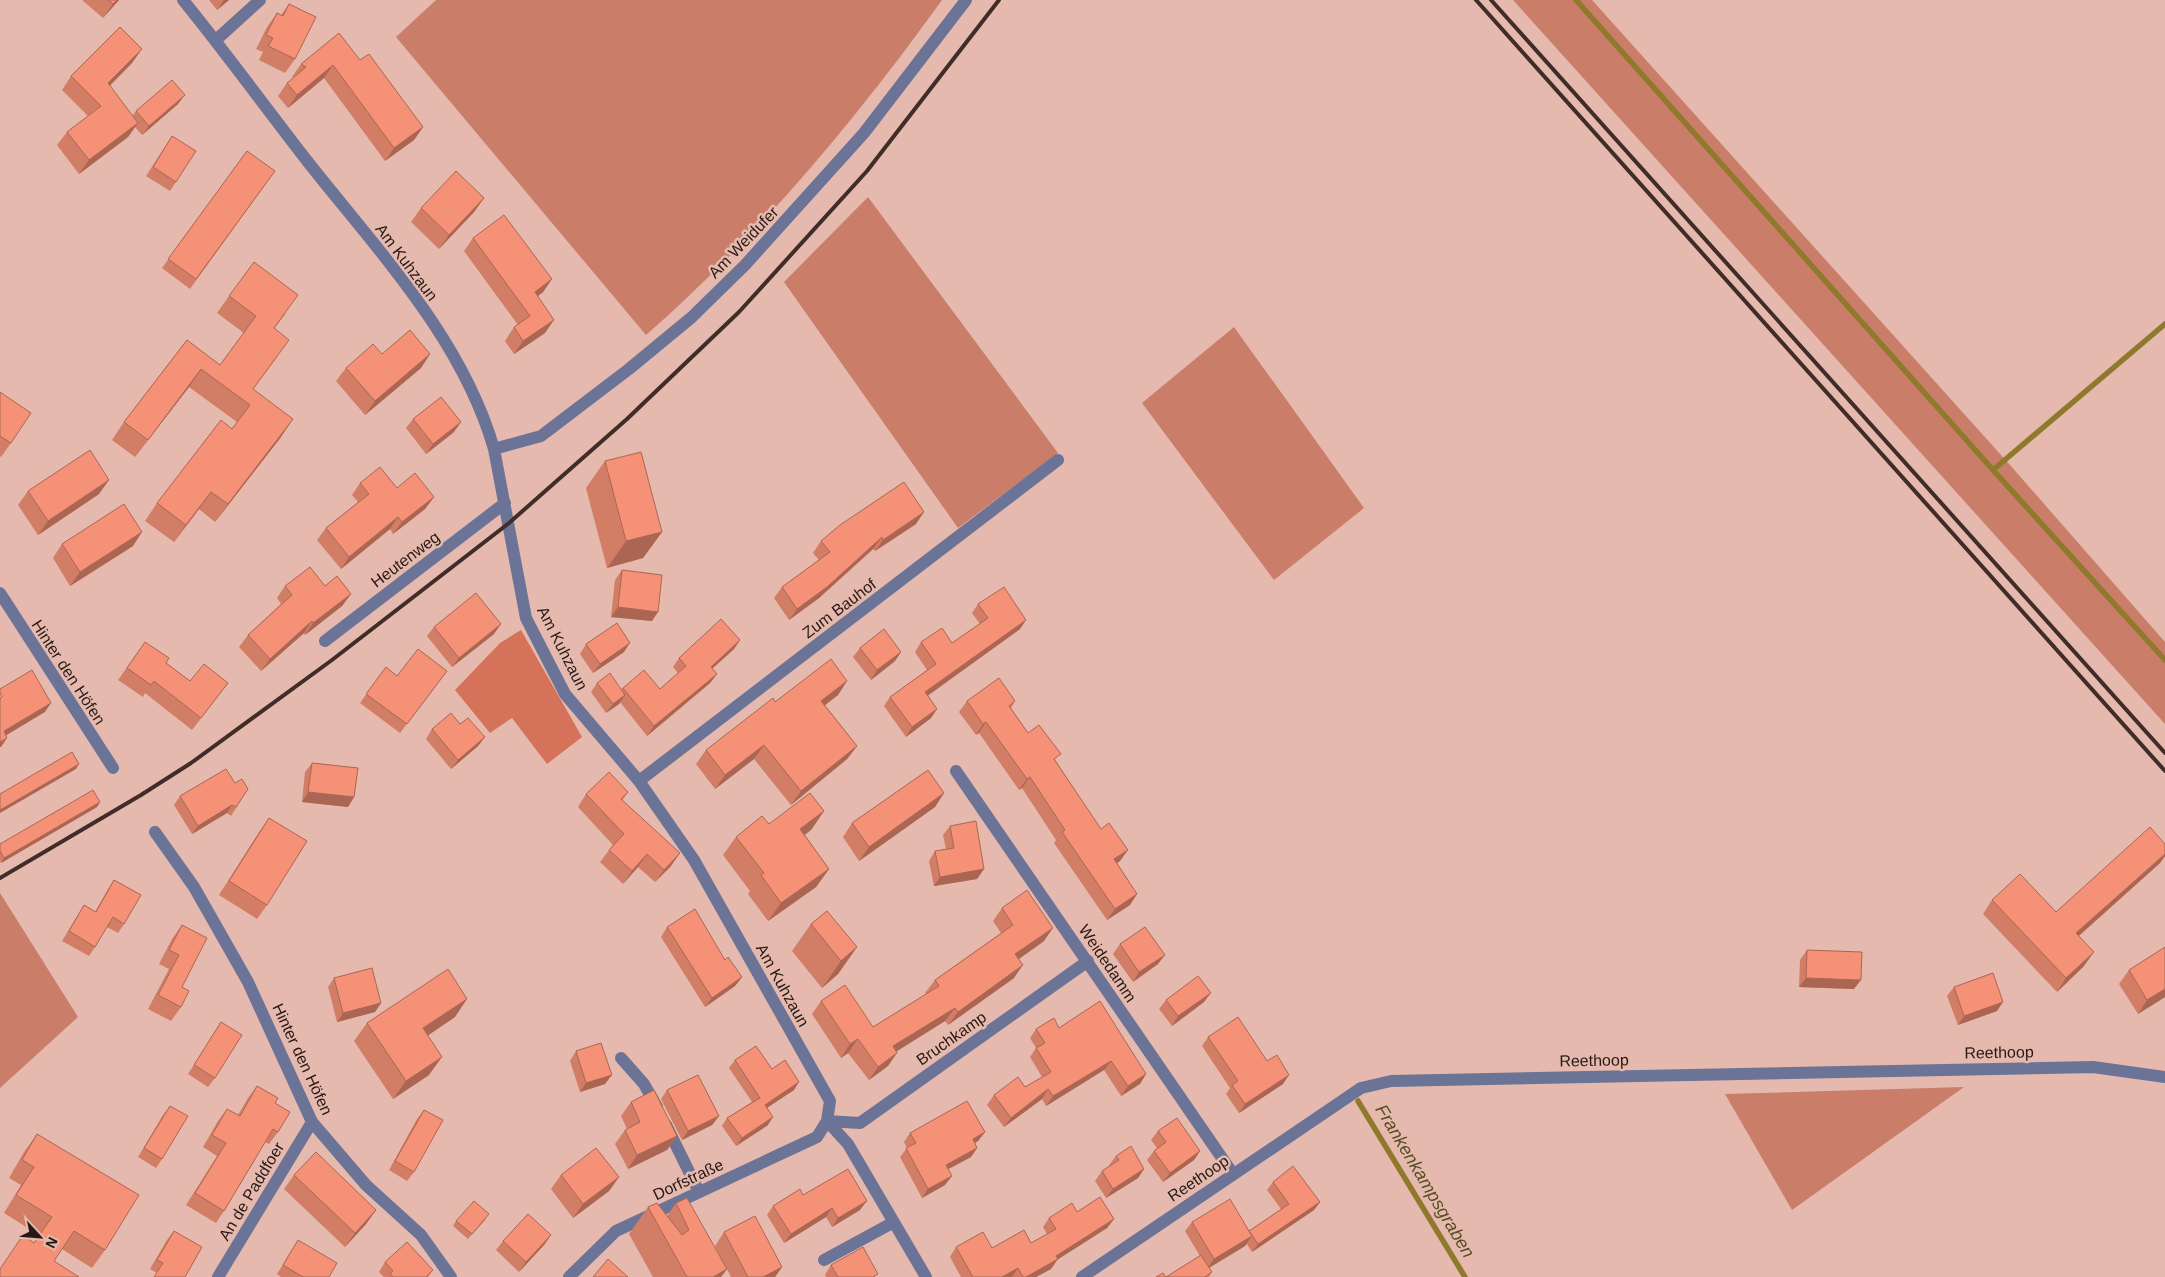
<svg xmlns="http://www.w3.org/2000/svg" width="2165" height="1277" viewBox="0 0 2165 1277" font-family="Helvetica,sans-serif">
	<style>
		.green { fill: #ca7d68 }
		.forest { fill: #d4735a }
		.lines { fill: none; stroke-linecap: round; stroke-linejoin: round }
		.stream { stroke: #8f792c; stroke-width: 5.5 }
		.minor { stroke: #6b7397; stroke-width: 12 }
		.rail { stroke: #402d28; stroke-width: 4 }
		.wall { fill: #d27d65 }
		.shaded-wall { fill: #ab6653 }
		.building { fill: #f49176; stroke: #ab6653 }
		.labels { text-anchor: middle; stroke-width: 5; stroke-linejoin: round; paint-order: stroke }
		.street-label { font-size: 16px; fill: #291915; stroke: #e5b9ae }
		.water-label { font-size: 18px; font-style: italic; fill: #584d22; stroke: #e5b9ae }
	</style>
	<rect width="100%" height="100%" fill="#e5b9ae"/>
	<path class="green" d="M436,0H942C855,121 758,237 646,335L396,37Z
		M1513,0H1592L2010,465L2165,642V724Z
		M868,197L1058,453L958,528L784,282Z
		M1234,327L1364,508L1274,580L1142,403Z
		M0,893L78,1017L0,1088Z
		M1964,1087L1792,1210L1725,1094Z"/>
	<path class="forest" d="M521,630L582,737L547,764L512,718L490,733L455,690L500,643Z"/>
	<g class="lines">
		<path class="stream" d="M1576,0L1993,470L2165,660
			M1993,470L2165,324
			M1358,1101L1465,1277"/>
		<path class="minor" d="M183,0C226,53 266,108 308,162C378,251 462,338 494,449L526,618L565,694L639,781L694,860L830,1101L827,1121L817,1137L616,1231L569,1277
			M216,40L260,0
			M494,449L541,436L629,369L692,317L745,265L864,133L966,0
			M0,593L113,768
			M325,641L505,503
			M956,771L1233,1174
			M639,781L1058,460
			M155,832L194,887L248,982L312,1122L366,1185L421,1235L451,1277
			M621,1058L644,1084L657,1107
			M827,1121L860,1123L1088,961
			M827,1121L848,1144L926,1277
			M666,1125L699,1192
			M824,1260L894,1222
			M218,1277L312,1122
			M1082,1277L1361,1088L1391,1081L2093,1067L2165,1077"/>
		<path class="rail" d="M1476,0L2165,771
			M1491,0L2165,753
			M0,878L141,795L191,763L332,660L509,523L627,419L739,312L867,171L999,0"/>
	</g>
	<path class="wall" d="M82,0H119L103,18Z
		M209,0H229L217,10Z
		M289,4L295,59L285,73L259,60L263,52L256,49L267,27L277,13L281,15Z
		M360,60L423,127L414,140L385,161L324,78L288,108L278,96L287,83L294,78L292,77L301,64Z
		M132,63L110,86L132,116L136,111L178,104L142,135L135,127L128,137L79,174L57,145L67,132L88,116L62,90L71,76Z
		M172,136L176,182L170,191L146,176Z
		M247,151L275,171L190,289L162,268Z
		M484,198L474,212L439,249L411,222L421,208Z
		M473,238L552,279L543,292L538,296L545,333L514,354L505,341L514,327L518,325L464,251Z
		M229,296L286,313L274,329L277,357L253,389L281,437L215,522L199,509L174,542L145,521L157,503L232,429L237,422L189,387L135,457L112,440L124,422L187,340L220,365L244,333L217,313Z
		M382,354H430L421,368L365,415L336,381L346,368Z
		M0,392L11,443L1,457L0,456Z
		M413,419L454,432L426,454L406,428Z
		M605,461L662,532L643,558L607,568L586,488Z
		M360,483L397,488L434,497L425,509L393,534L390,529L341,569L317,540L326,528L358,502L352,495Z
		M28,491L99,494L38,535L18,505Z
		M916,524L875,551L873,549L819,598L789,620L774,598L782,587L819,560L813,553L821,541Z
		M62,544L133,546L70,586L53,558Z
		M622,570L652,621L611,617L615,580Z
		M285,586L351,594L342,606L305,635L304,633L261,671L239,647L248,635L281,604L277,598Z
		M978,604L1020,629L928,695L937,709L931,718L906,737L884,706L890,697L927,670L915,652L921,642L952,643L980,624L972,613Z
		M434,627L494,634L452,667L427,636Z
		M740,640L734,649L712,669L717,674L710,683L647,736L620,702L619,704L606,713L591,692L597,683L621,689L623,688L660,689L678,673L673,667L679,658Z
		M145,642L166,663L190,681L228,683L192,730L145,693L143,697L118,680Z
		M586,644L624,652L593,673L580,654Z
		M860,648L901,652L895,661L871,680L853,657Z
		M386,667L397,676L447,671L400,733L360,703Z
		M847,681L838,695L825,705L857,746L847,759L791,805L754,759L715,789L696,764L706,750L775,702Z
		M967,701H1015L1011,708L1028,733L1056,761L1120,861L1117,863L1137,894L1130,905L1107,920L1054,843L1056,840L1022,788L1019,790L979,733L976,735L959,712Z
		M460,724L485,737L478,746L451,769L426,739L432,729Z
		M312,763L354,797L348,807L302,802L305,772Z
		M235,783L248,789L231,816L227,813L192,834L174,805L180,796Z
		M628,792L622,801L671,866L655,882L638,867L623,884L600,862L613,845L578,807L586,794Z
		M944,793L935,807L859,861L843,837L852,823Z
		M100,802L97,807L1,863L0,861V844Z
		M824,811L811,830L805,835L829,869L816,887L768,921L748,894L750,891L723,855L736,837L769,824Z
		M269,818L267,905L257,919L219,895L259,832Z
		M950,826L984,869L977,879L934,886L929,861L935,851L946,849L943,835Z
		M2165,844V856L2160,863L2079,936L2084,966L2057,992L1983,914L1992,900L2056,912Z
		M114,880L124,924L118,933L107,927L95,947L89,956L62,941L84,905L95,912L108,889Z
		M1002,908L1044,941L1019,959L1014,978L948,1025L945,1021L896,1051L888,1066L869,1080L848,1053L841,1058L812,1014L821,1001L873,1027L926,994L925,993L935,980L1001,933L993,921Z
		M811,924L857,947L838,974L822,988L792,951Z
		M182,925V987L181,1007L171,1021L148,1009L169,969L159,964L172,939Z
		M667,927L725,960L742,977L735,986L705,1007L661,937Z
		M1120,944L1158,964L1133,982L1113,954Z
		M2165,947V997L2138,1014L2119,984L2129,970Z
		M1807,950L1854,989L1799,987L1800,960Z
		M334,978L381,1003L375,1012L337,1022L328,987Z
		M1954,987L1997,1011L1958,1025L1947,996Z
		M1166,1000L1204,1002L1172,1026L1159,1009Z
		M455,1017L428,1035L429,1075L393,1099L354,1041L367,1023Z
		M221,1022L215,1078L208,1087L188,1074Z
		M1059,1028L1146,1074L1140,1084L1121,1096L1104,1070L1046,1106L1042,1099L1004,1127L987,1105L994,1095L1025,1087L1042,1077L1030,1057L1036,1048L1030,1038L1036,1029Z
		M1208,1037L1283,1084L1239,1113L1226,1094L1230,1088L1202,1046Z
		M576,1051L605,1084L580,1092L570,1061Z
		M735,1060L772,1069L794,1090L767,1108L768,1125L736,1146L722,1126L727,1118L752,1102L729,1068Z
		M257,1086L275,1103L278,1132L269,1144L265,1142L224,1211L216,1223L186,1205L217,1156L203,1147L218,1121L227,1109L238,1115L248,1098Z
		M667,1090L719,1116L712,1125L682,1140L661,1099Z
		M631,1102L677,1136L667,1150L628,1169L615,1144L625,1130L627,1129L621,1116Z
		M170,1106L162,1159L156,1168L138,1157L163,1115Z
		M424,1110L414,1172L407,1181L389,1170L417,1119Z
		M1158,1131L1200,1151L1194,1160L1163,1182L1147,1160L1154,1151L1157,1148L1151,1140Z
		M985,1132L978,1141L975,1143L977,1148L971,1157L948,1169L945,1185L922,1198L900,1157L907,1148L904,1142L910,1133Z
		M37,1134L105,1250L92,1268L62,1249L0,1277L34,1243L39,1235L4,1213L21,1185L9,1178L24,1152Z
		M1116,1156L1144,1169L1138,1178L1106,1198L1095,1181L1102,1171L1110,1166L1109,1165Z
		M294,1175L376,1210L366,1224L345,1247L284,1189Z
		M561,1175L619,1177L609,1191L573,1218L551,1189Z
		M1273,1182L1320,1202L1314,1210L1252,1252L1247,1244L1245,1246L1209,1268L1212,1272L1209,1277H1156H1166L1200,1256L1185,1231L1192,1222L1249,1231L1281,1209L1267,1190Z
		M803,1195L860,1210L832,1227L826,1217L784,1243L767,1215L773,1206Z
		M676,1203L722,1260L715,1246L724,1232L782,1267L775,1277H731L727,1269L721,1277H653L629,1234L648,1207L667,1216Z
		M1077,1212L1114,1219L1107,1228L1058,1259L1051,1269L1036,1277H961L950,1257L956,1247L992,1248L1031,1243L1047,1234L1043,1227L1049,1218Z
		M486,1219L468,1239L453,1226L456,1221Z
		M174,1231L185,1277L157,1273L150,1269L167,1240Z
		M551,1235L544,1245L519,1272L496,1250L503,1241Z
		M298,1240L329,1277H281L277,1274Z
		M385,1262L433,1270L428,1277H384L379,1272Z
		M831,1265L876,1277H826L825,1275Z"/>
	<path class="shaded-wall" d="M117,0H119L103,18L113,4Z
		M224,0H229L217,10Z
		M142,49L132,63L98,97L108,83Z
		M333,65L324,78L288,108L297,95Z
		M185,95L178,104L142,135L149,126Z
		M138,123L128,137L79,174L89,160Z
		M423,127L414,140L385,161L394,148Z
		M484,198L474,212L439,249L449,235Z
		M552,279L543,292L526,305L535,292Z
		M554,320L545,333L514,354L523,341Z
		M430,354L421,368L365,415L375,401Z
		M201,369L189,387L135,457L148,440Z
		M293,419L281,437L215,522L228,504Z
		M461,422L454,432L426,454L433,444Z
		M109,480L99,494L38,535L48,521Z
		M211,492L199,509L174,542L186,525Z
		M434,497L425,509L393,534L402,522Z
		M924,512L916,524L875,551L883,540Z
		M398,517L390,529L341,569L349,557Z
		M142,532L133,546L70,586L80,572Z
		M662,532L643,558L607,568L626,541Z
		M882,537L873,549L819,598L789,620L797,609Z
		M351,594L342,606L305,635L313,623Z
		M618,607L658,612L652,621L611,617Z
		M1026,620L1020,629L919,702L925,692Z
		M312,621L304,633L261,671L270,659Z
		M501,624L494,634L452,667L459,658Z
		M740,640L734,649L704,676L711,667Z
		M630,643L624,652L593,673L600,664Z
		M901,652L895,661L871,680L877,670Z
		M717,674L710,683L647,736L654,726Z
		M847,681L838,695L812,715L821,701Z
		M625,695L619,704L606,713L613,704Z
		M51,703L45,712L0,739L4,731Z
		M937,709L931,718L906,737L912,727Z
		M986,722L979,733L976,735L983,724Z
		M485,737L478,746L451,769L458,760Z
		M7,738L1,747H0V742Z
		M764,745L754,759L715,789L725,775Z
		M857,746L847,759L791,805L801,791Z
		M79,764L76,769L0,813V810Z
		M1030,777L1022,788L1019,790L1027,779Z
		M308,792L354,797L348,807L302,802Z
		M944,793L935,807L859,861L869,847Z
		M100,802L97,807L1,863L4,858Z
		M232,805L227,813L192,834L198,826Z
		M824,811L811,830L787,847L800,829Z
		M1128,850L1120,861L1107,870L1114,859Z
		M680,853L671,866L655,882L664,870Z
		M647,854L638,867L623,884L632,871Z
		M2165,854V856L2160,863L2066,947L2076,933Z
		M829,869L816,887L768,921L781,903Z
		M984,869L977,879L934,886L940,877Z
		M1137,894L1130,905L1107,920L1115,909Z
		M1053,928L1044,941L1006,968L1015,954Z
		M857,947L838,974L822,988L841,961Z
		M2094,952L2084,966L2057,992L2066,978Z
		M1165,955L1158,964L1133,982L1139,972Z
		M1023,965L1014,978L948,1025L958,1012Z
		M742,977L735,986L705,1007L712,998Z
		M1806,978L1861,980L1854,989L1799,987Z
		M2165,989V997L2138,1014L2147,1000Z
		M1211,993L1204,1002L1172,1026L1178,1016Z
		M467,999L455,1017L411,1047L423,1028Z
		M2003,1002L1997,1011L1958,1025L1964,1016Z
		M381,1003L375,1012L337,1022L343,1013Z
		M955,1008L945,1021L883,1060L893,1046Z
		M858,1039L848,1053L841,1058L850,1044Z
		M897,1053L888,1066L869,1080L878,1067Z
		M442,1057L429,1075L393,1099L406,1081Z
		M1111,1061L1104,1070L1046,1106L1053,1096Z
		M1146,1074L1140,1084L1121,1096L1128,1086Z
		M612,1075L605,1084L580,1092L586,1083Z
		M1289,1075L1283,1084L1239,1113L1245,1104Z
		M799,1082L794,1090L759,1113L765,1105Z
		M1048,1089L1042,1099L1004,1127L1011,1118Z
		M719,1116L712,1125L682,1140L688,1131Z
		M773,1117L768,1125L736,1146L742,1138Z
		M985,1132L978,1141L966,1148L973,1139Z
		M677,1136L667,1150L628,1169L637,1155Z
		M977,1148L971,1157L939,1174L946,1165Z
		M1200,1151L1194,1160L1163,1182L1170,1173Z
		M1144,1169L1138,1178L1106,1198L1113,1189Z
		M952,1176L945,1185L922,1198L928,1189Z
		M619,1177L609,1191L573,1218L583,1204Z
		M867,1201L860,1210L832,1227L838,1218Z
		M1320,1202L1314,1210L1252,1252L1258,1244Z
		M832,1208L826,1217L784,1243L791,1234Z
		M376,1210L366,1224L345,1247L355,1233Z
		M1114,1219L1107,1228L1057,1260L1051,1269L1036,1277H1026L1056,1256Z
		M551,1235L544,1245L519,1272L526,1262Z
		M1252,1236L1245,1246L1207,1269L1214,1259Z
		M782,1267L775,1277H763Z
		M1018,1268L1012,1277H1002Z
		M727,1269L721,1277H713Z"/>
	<path class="building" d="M108,0H117L113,4Z
		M289,4L316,17L295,59L268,46L273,38L266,35L277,13L283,16Z
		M120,27L142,49L108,83L138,123L89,160L67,132L101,106L71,76Z
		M339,33L360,60L369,54L423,127L394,148L333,65L297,95L287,83L306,67L301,64Z
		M172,80L185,95L149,126L136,111Z
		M172,136L196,151L176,182L153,167Z
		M247,151L275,171L196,279L168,259Z
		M456,171L484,198L449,235L421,208Z
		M504,215L552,279L535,292L554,320L523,341L514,327L530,316L473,238Z
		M254,262L298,295L274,328L289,340L253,389L293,419L228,504L211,492L186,525L157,503L221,420L232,429L250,405L201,369L148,440L124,422L187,340L220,365L256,316L229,296Z
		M410,330L430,354L375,401L346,368L373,344L382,354Z
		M0,392L31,413L11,443L0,436Z
		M441,397L461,422L433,444L413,419Z
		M90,450L109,480L48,521L28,491Z
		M641,452L662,532L626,541L605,461Z
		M380,467L397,488L415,473L434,497L402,522L398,517L349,557L326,528L369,494L360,483Z
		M904,482L924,512L883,540L882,537L827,587L797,609L782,587L830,552L821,541L840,525Z
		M124,504L142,532L80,572L62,544Z
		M310,567L325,586L337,576L351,594L313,623L312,621L270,659L248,635L292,595L285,586Z
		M622,570L662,575L658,612L618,607Z
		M1004,587L1026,620L925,692L937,709L912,727L890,697L936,664L921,642L942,628L952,643L988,618L978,604Z
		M476,593L501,624L459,658L434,627Z
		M721,619L740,640L711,667L717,674L654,726L623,688L644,670L660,689L686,666L679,658Z
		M617,623L630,643L600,664L586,644Z
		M884,629L901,652L877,670L860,648Z
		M145,642L169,658L166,663L190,681L204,664L228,683L201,718L154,681L151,685L127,668Z
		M418,649L447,671L407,724L366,694L386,667L397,676Z
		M831,659L847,681L821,701L857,746L801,791L764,745L725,775L706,750L773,698L775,702Z
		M32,670L51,703L4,731L7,738L0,742V698L2,697L0,693V689Z
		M610,673L625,695L613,704L597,683Z
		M999,678L1015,701L1009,706L1028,733L1039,725L1061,754L1054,759L1101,829L1109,823L1128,850L1114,859L1137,894L1115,909L1062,832L1065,830L1030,777L1027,779L986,722L983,724L967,701Z
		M451,713L460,724L468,718L485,737L458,760L432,729Z
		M72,752L79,764L0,810V794Z
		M312,763L358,768L354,797L308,792Z
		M226,769L235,783L242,779L248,789L236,807L232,805L198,826L180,796Z
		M928,770L944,793L869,847L852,823Z
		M609,772L628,792L621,799L680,853L664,870L647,854L632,871L609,850L624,834L586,794Z
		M93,790L100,802L4,858L0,851V844Z
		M810,793L824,811L800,829L829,869L781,903L761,875L764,873L736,837L762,816L769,824Z
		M269,818L307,841L267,905L229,881Z
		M976,821L984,869L940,877L935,851L954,848L950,826Z
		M2150,827L2165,844V854L2076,933L2094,952L2066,978L1992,900L2020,874L2056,912Z
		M114,880L141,895L124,924L113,917L95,947L69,931L84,905L96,912Z
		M1027,890L1053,928L1015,954L1023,965L958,1012L955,1008L893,1046L897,1053L878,1067L858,1039L850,1044L821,1001L845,985L873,1027L939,986L935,980L1013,925L1002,908Z
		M695,909L725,960L728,957L742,977L712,998L667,927Z
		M827,911L857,947L841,961L811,924Z
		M182,925L207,938L182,987L189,991L181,1007L158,995L179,955L169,950Z
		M1145,927L1165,955L1139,972L1120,944Z
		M2165,947V989L2147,1000L2129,970Z
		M1807,950L1862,952L1861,980L1806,978Z
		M372,968L381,1003L343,1013L334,978Z
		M448,969L467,999L423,1028L442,1057L406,1081L367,1023Z
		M1993,973L2003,1002L1964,1016L1954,987Z
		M1198,976L1211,993L1178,1016L1166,1000Z
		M1100,1001L1146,1074L1128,1086L1111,1061L1053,1096L1048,1089L1011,1118L994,1095L1018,1077L1025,1087L1051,1072L1036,1048L1045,1043L1036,1029L1054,1018L1059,1028Z
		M1238,1017L1267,1061L1277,1055L1289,1075L1245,1104L1232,1085L1238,1081L1208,1037Z
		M221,1022L242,1035L215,1078L194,1065Z
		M601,1043L612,1075L586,1083L576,1051Z
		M756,1046L772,1069L785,1060L799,1082L765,1105L773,1117L742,1138L727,1118L760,1098L735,1060Z
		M698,1075L719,1116L688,1131L667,1090Z
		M257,1086L278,1098L275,1103L290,1112L278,1132L273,1129L224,1211L195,1193L226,1143L212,1135L227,1109L240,1116Z
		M654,1090L677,1136L637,1155L625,1130L640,1122L631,1102Z
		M967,1101L985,1132L973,1139L977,1148L946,1165L952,1176L928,1189L906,1148L916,1143L910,1133Z
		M170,1106L188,1116L162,1159L144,1148Z
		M424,1110L443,1120L414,1172L395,1161Z
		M1177,1118L1200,1151L1170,1173L1154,1151L1166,1142L1158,1131Z
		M37,1134L139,1195L105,1250L74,1231L54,1261L79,1277H0V1269L23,1235L34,1243L52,1217L16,1195L34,1167L22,1160Z
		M1131,1146L1144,1169L1113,1189L1102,1171L1119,1160L1116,1156Z
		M596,1148L619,1177L583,1204L561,1175Z
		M316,1152L376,1210L355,1233L294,1175Z
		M1293,1166L1320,1202L1258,1244L1249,1231L1289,1204L1273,1182Z
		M848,1169L867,1201L838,1218L832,1208L791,1234L773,1206L800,1189L803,1195Z
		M1100,1197L1114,1219L1056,1256L1058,1259L1026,1277H1023L1018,1268L1002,1277H973L956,1247L983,1232L992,1248L1024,1230L1031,1243L1056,1229L1049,1218L1072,1203L1077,1212Z
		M687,1198L727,1269L713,1277H687L648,1207L657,1203L682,1235L689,1230L676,1203Z
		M1230,1199L1252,1236L1214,1259L1192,1222Z
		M474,1201L489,1214L472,1234L456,1221Z
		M528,1214L551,1235L526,1262L503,1241Z
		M755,1216L782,1267L763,1277H748L724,1232Z
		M174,1231L202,1247L185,1277H154L163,1263L157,1260Z
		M298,1240L337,1263L329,1277H303L283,1265Z
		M407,1242L433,1270L426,1277H393L390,1274L393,1271L385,1262Z
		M863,1247L878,1274L873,1277H838L831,1265Z
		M1201,1255L1212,1272L1205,1277H1156L1163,1273L1166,1277Z
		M608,1259L628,1277H593Z"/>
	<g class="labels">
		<g class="street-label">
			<text transform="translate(743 242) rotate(-46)" y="6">Am Weidufer</text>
			<text transform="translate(407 262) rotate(53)" y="6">Am Kuhzaun</text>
			<text transform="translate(405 559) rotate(-37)" y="6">Heutenweg</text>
			<text transform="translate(839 608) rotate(-37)" y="6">Zum Bauhof</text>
			<text transform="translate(563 648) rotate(63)" y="6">Am Kuhzaun</text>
			<text transform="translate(69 672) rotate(57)" y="6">Hinter den Höfen</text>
			<text transform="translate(1108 963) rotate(56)" y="6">Weidedamm</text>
			<text transform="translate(783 985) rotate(61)" y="6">Am Kuhzaun</text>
			<text transform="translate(951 1038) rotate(-35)" y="6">Bruchkamp</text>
			<text transform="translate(1999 1052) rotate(-1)" y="6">Reethoop</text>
			<text transform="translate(303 1059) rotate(65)" y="6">Hinter den Höfen</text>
			<text transform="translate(1594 1060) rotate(-1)" y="6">Reethoop</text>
			<text transform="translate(1198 1178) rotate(-34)" y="6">Reethoop</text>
			<text transform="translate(688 1179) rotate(-25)" y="6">Dorfstraße</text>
			<text transform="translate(251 1191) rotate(-59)" y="6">An de Paddfoer</text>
		</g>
		<g class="water-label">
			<text transform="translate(1425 1181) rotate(59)" y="6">Frankenkampsgraben</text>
		</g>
	</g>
	<g transform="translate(40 1237) rotate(116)" stroke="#e5b9ae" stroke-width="4" paint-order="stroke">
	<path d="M0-4L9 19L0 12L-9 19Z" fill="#291915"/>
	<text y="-8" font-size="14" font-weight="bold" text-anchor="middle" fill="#291915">N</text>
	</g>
</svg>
